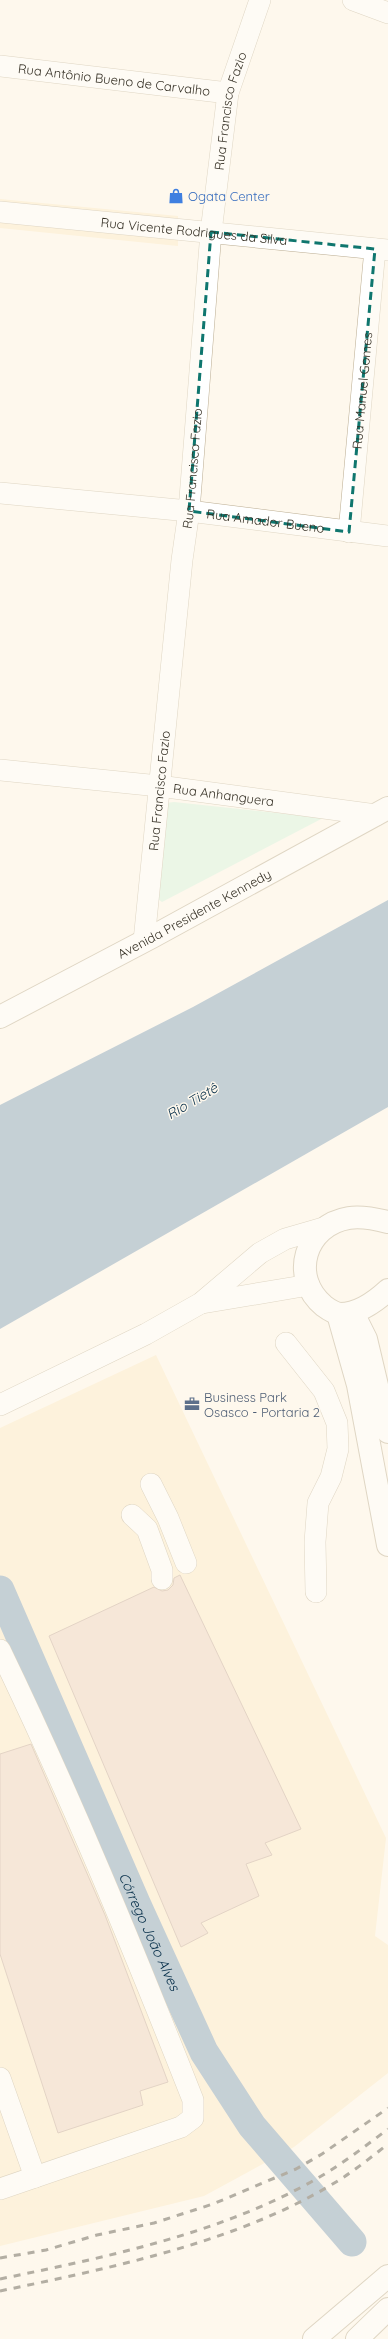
<svg xmlns="http://www.w3.org/2000/svg" width="388" height="2339" viewBox="0 0 388 2339" font-family="Quicksand,sans-serif">
	<style>
		.built { fill: #fdebc7 }
		.green { fill: #d5f3de }
		.water { fill: #819fb9 }
		.lines { fill: none; stroke-linecap: round; stroke-linejoin: round }
		.river { stroke: #819fb9; stroke-width: 29 }
		.building { fill: #eed2bf; stroke: #c3a896 }
		.minor-casing { stroke: #bbad92; stroke-width: 22 }
		.major-casing { stroke: #bbad92; stroke-width: 24 }
		.minor { stroke: #fff; stroke-width: 21 }
		.major { stroke: #fff; stroke-width: 22 }
		.rail { stroke: #595449; stroke-width: 3; stroke-dasharray: 7 7; stroke-linecap: butt }
		.marked { fill: none; stroke: #0f766e; stroke-width: 3; stroke-dasharray: 8 5; stroke-linejoin: round }
		.labels { text-anchor: middle; stroke-width: 3; stroke-linejoin: round; paint-order: stroke }
		.street-label { font-size: 13px; fill: #353025; stroke: #fef8ed }
		.shop-label { font-size: 13px; fill: #366cbe; stroke: #fef8ed; text-anchor: start }
		.service-label { font-size: 13px; fill: #4e5e75; stroke: #fef8ed; text-anchor: start }
		.water-label { font-size: 14px; font-style: italic; fill: #072f4a; stroke: #fef8ed }
	</style>
	<rect width="100%" height="100%" fill="#fef8ed"/>
	<path class="built" d="M0,199L178,216V246L0,228Z
		M156,1355L386,1838L375,1936L388,1945V2073L294,2147L204,2196L0,2246V1428Z"/>
	<path class="green" d="M174,802L323,818L162,902L158,899L166,803Z"/>
	<path class="water" d="M388,900V1107L0,1329V1105L193,1007Z"/>
	<g class="lines">
		<path class="river" id="s1" d="M0,1590L136,1903L204,2052L252,2126L352,2242"/>
	</g>
	<path class="building" d="M180,1575L301,1829L265,1843L272,1855L246,1864L259,1896L201,1923L208,1933L181,1947L49,1636L154,1587L162,1591L168,1590L173,1585L174,1578Z
		M31,1744L105,1915L168,2082L140,2091L143,2105L58,2133L0,1954V1754Z"/>
	<g class="lines">
		<g class="minor-casing">
			<g id="minor">
				<path d="M353,0L388,13"/>
				<path id="s2" d="M0,66L228,93"/>
				<path id="s3" d="M0,212L388,250"/>
				<path id="s4" d="M0,493L189,511L388,536"/>
				<path id="s5" d="M349,532L375,249"/>
				<path id="s6" d="M0,770L159,786L376,815"/>
				<path id="s7" d="M144,941L182,560L189,511L211,232L228,93L260,0"/>
				<path d="M202,1303L309,1285"/>
				<path d="M286,1343L324,1391L337,1423L338,1449L331,1477L318,1503L315,1542L316,1592"/>
				<path d="M0,1405L146,1334L201,1303L260,1253L285,1239L323,1228"/>
				<path d="M151,1484L168,1518L186,1563"/>
				<path d="M132,1515L147,1529L162,1570V1579"/>
				<path d="M0,1650C71,1797 133,1948 193,2100V2118L181,2127L0,2189"/>
				<path d="M0,2078L35,2177"/>
			</g>
		</g>
		<g class="major-casing">
			<g id="major">
				<path id="s8" d="M0,1017L152,937L388,808"/>
				<path d="M388,1222C376,1219 361,1216 349,1218C305,1225 289,1277 324,1306C328,1309 334,1313 340,1314C358,1314 375,1302 388,1290"/>
				<path d="M353,1313L366,1339L388,1432"/>
				<path d="M338,1314L358,1385L388,1545"/>
				<path d="M314,2339L388,2276"/>
				<path d="M357,2339L388,2309"/>
			</g>
		</g>
		<use href="#minor" class="minor"/>
		<use href="#major" class="major"/>
		<path class="rail" d="M0,2258L46,2250L97,2235L154,2223L213,2204L296,2169L322,2154L388,2108
			M0,2279C106,2257 215,2235 311,2182C338,2167 363,2148 388,2129
			M0,2291C115,2267 244,2241 344,2177C359,2167 374,2155 388,2144"/>
	</g>
	<path d="M0 0H388V2339H0ZM211,232L375,249L349,532L189,511Z" fill="#fef8ed" fill-opacity=".55" fill-rule="evenodd"/>
	<path class="marked" d="M211,232L375,249L349,532L189,511Z"/>
	<defs>
		<g id="shop-bare" transform="scale(1.2)"><path d="M-5-2.5h2.3a2.7 3.5 0 0 1 5.4 0H5L5.5 6h-11ZM-1.5-2.5h3a1.5 2.3 0 0 0-3 0Z" fill="#3f7fe0" stroke="#fef8ed" stroke-width="2.5" paint-order="stroke"/></g>
		<g id="office-bare" transform="scale(1.2)"><path d="M-6-3h4V-5.5h4V-3h4V5H-6ZM-1-4.5V-3h2v-1.5ZM-6 0V1H6V0Z" fill="#5c6f8a" stroke="#fef8ed" stroke-width="2.5" paint-order="stroke"/></g>
	</defs>
	<g fill-rule="evenodd">
		<use href="#shop-bare" x="176" y="196"/>
		<use href="#office-bare" x="192" y="1404"/>
	</g>
	<g class="labels">
		<g class="street-label">
			<text dy="5" stroke="none"><textPath href="#s2" startOffset="115">Rua Antônio Bueno de Carvalho</textPath></text>
			<text dy="5" stroke="none"><textPath href="#s7" startOffset="835">Rua Francisco Fazio</textPath></text>
			<text dy="5" stroke="none"><textPath href="#s3" startOffset="195">Rua Vicente Rodrigues da Silva</textPath></text>
			<text dy="5" stroke="none"><textPath href="#s5" startOffset="142">Rua Manuel Gomes</textPath></text>
			<text dy="5" stroke="none"><textPath href="#s7" startOffset="475">Rua Francisco Fazio</textPath></text>
			<text dy="5" stroke="none"><textPath href="#s4" startOffset="267">Rua Amador Bueno</textPath></text>
			<text dy="5" stroke="none"><textPath href="#s7" startOffset="151">Rua Francisco Fazio</textPath></text>
			<text dy="5" stroke="none"><textPath href="#s6" startOffset="225">Rua Anhanguera</textPath></text>
			<text dy="5" stroke="none"><textPath href="#s8" startOffset="220">Avenida Presidente Kennedy</textPath></text>
		</g>
		<g class="shop-label">
			<text x="188" y="201">Ogata Center</text>
		</g>
		<g class="service-label">
			<text x="204" y="1402">Business Park<tspan x="204" dy="15">Osasco - Portaria 2</tspan></text>
		</g>
		<g class="water-label">
			<text transform="translate(192 1101) rotate(-31)" y="5">Rio Tietê</text>
			<text dy="5" stroke="none"><textPath href="#s1" startOffset="373">Córrego João Alves</textPath></text>
		</g>
	</g>
</svg>
